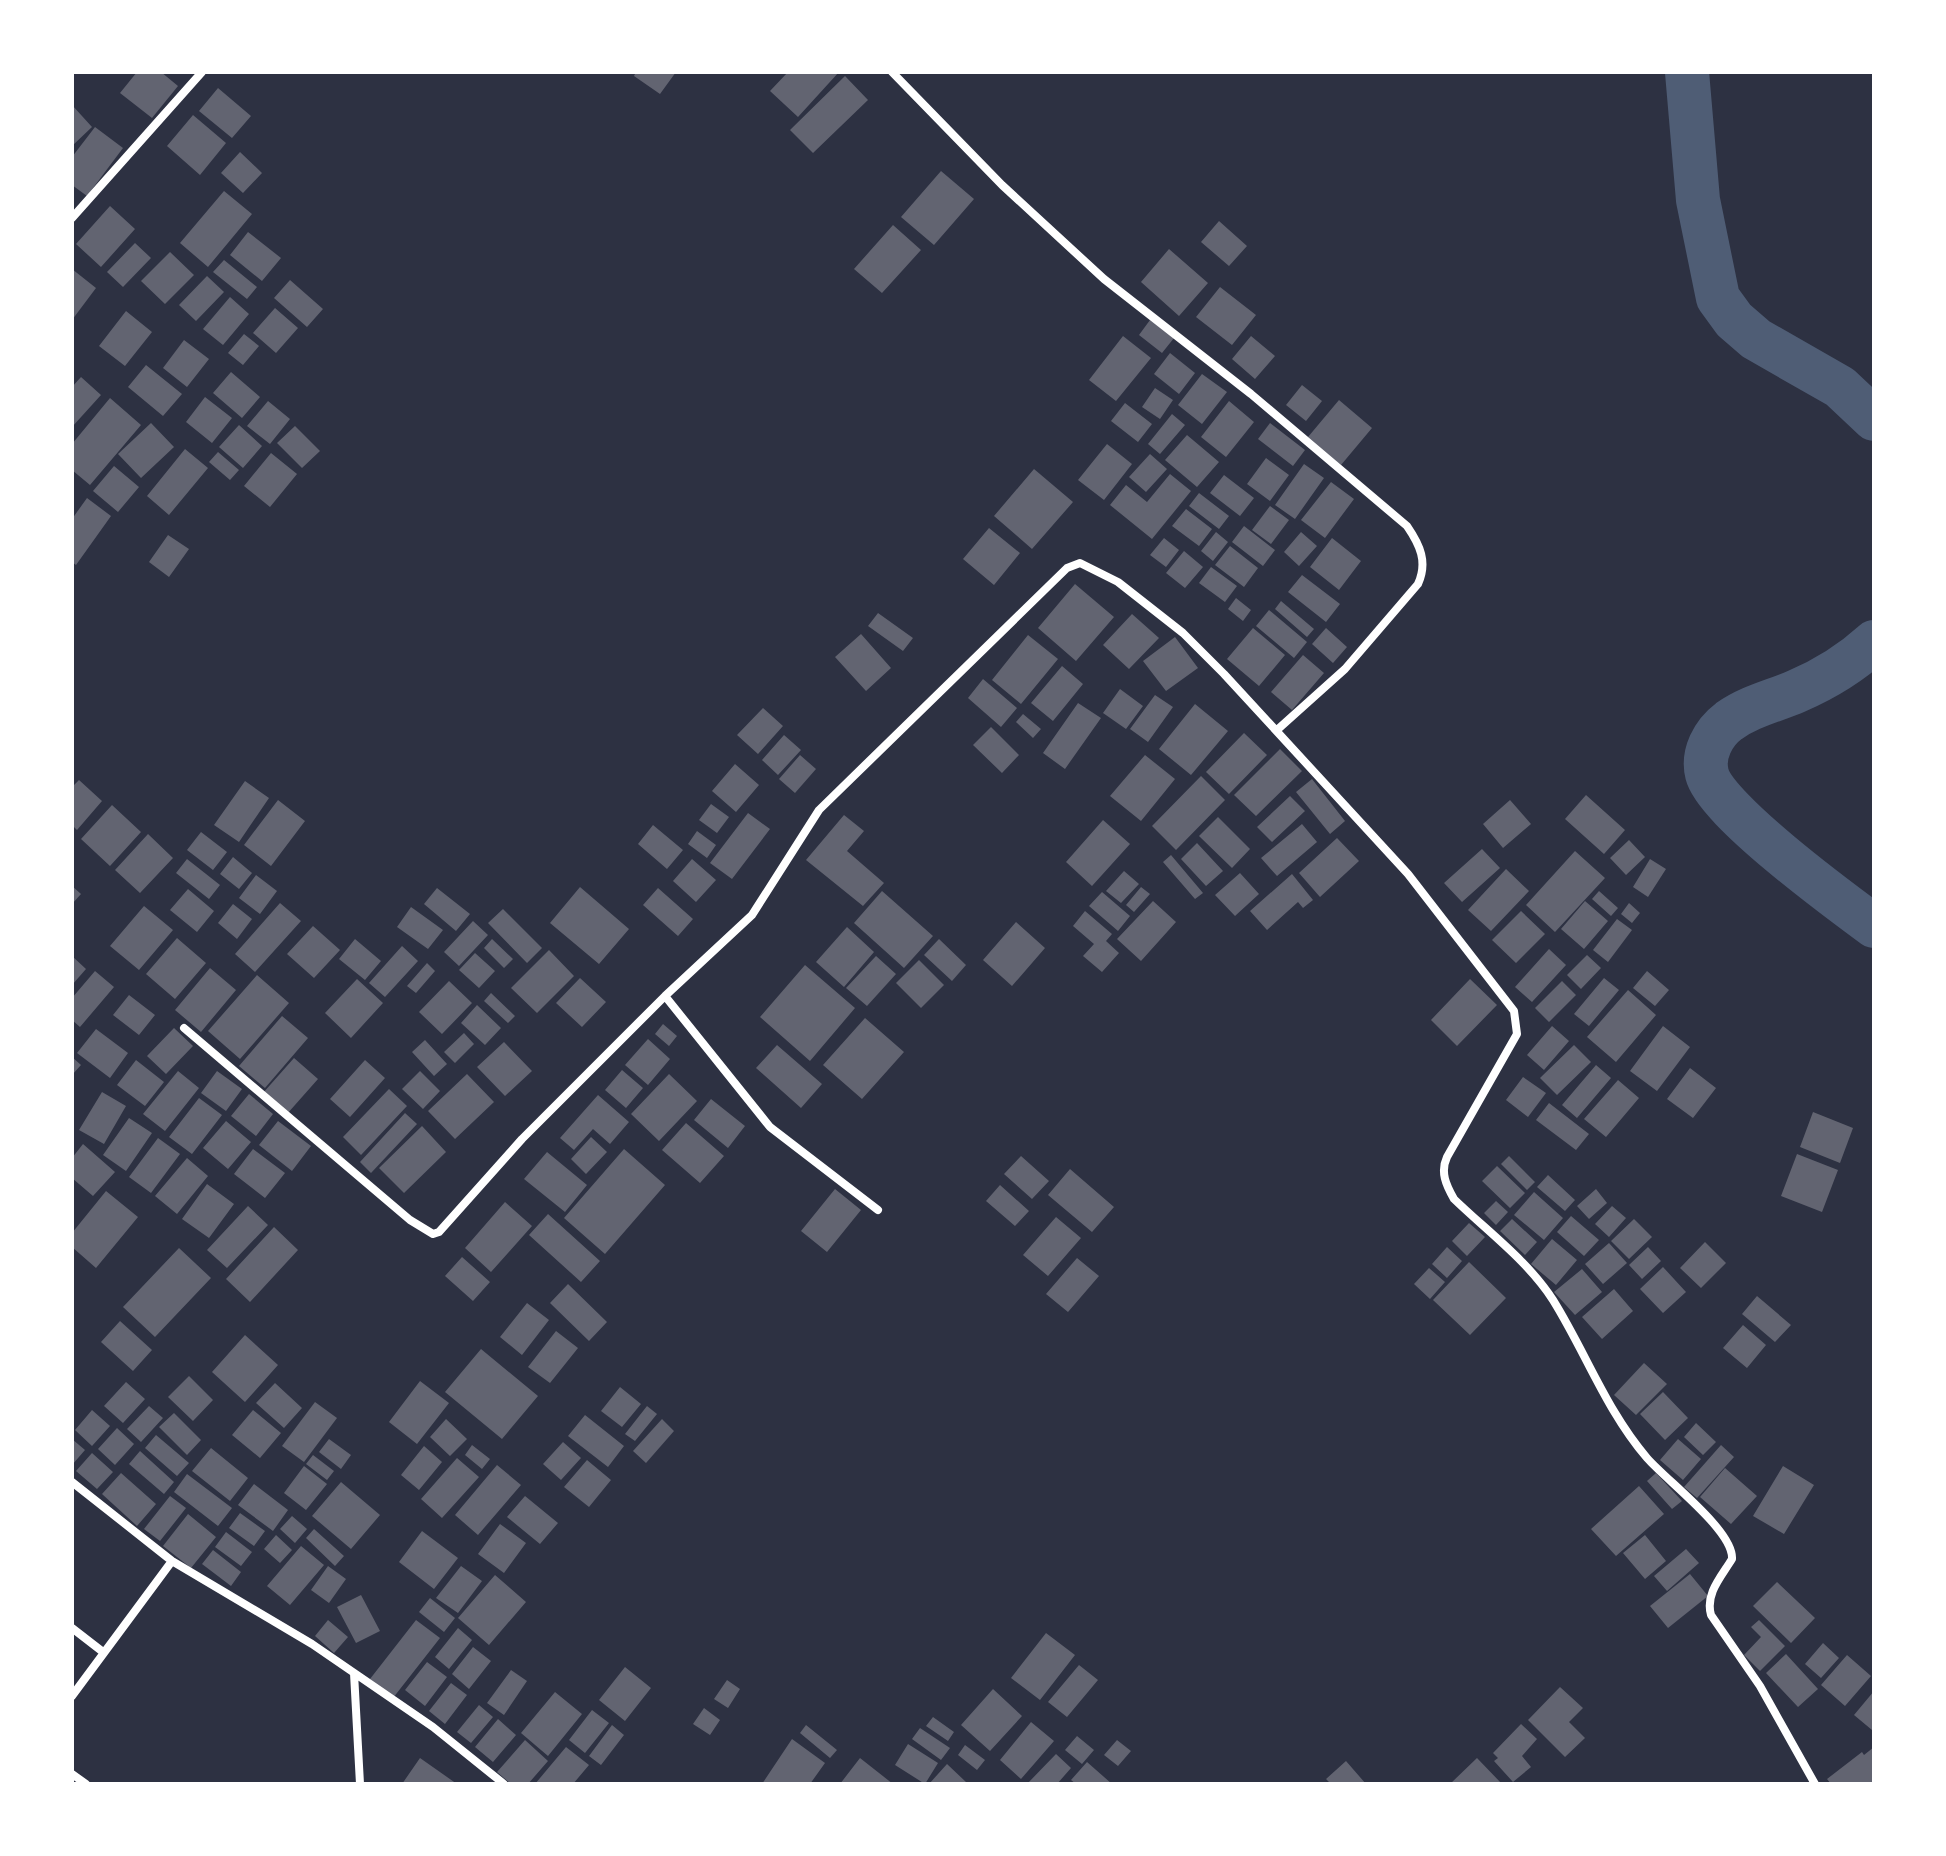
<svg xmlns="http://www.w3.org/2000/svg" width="1946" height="1856" viewBox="0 0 1946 1856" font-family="Spectral,serif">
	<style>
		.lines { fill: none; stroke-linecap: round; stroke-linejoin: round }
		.river { stroke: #4f5d75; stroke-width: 44 }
		.building { fill: #626471 }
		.minor { stroke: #fff; stroke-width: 8 }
	</style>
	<rect width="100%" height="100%" fill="#2d3142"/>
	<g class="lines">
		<path class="river" d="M1687,72L1698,200L1718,298L1734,320L1756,339L1840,387L1874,419
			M1874,642C1852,662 1825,679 1797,691C1774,701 1750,706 1729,721C1713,733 1702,754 1707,774C1716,810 1840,901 1874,926"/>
	</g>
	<path class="building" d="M137,72H161L178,86L152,118L120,93Z
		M636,72H676L660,94L634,76Z
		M788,72H839L798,117L770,91Z
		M845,76L868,100L813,153L790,130Z
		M218,88L251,116L232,138L199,111Z
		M72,105L92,127L72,146Z
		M193,115L226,143L200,175L167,146Z
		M95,127L123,148L87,196L72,185V157Z
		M240,152L262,173L243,193L221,173Z
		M941,171L974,199L934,245L901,217Z
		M224,191L252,214L208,267L180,243Z
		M110,206L135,229L101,267L76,244Z
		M1219,221L1247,246L1229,266L1201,242Z
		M893,225L921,250L882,293L854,269Z
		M248,232L281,258L262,281L230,255Z
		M135,243L151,258L123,287L107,272Z
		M1169,249L1208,283L1179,316L1141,282Z
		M170,252L194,275L165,304L141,281Z
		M224,260L257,287L247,299L213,272Z
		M72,269L96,288L72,320Z
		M207,276L224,292L196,321L179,305Z
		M290,280L323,309L307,327L274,298Z
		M1220,287L1256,315L1232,345L1196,317Z
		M230,297L249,314L223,345L203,329Z
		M275,308L298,328L276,353L253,333Z
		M126,311L152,332L125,366L99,346Z
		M1150,320L1174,338L1162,353L1139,335Z
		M244,334L259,346L243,365L228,353Z
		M1123,336L1151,358L1116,401L1089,380Z
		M1251,336L1275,356L1255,379L1232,359Z
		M184,340L209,359L187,387L163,368Z
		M1170,353L1195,373L1179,394L1154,374Z
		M146,365L182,394L163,416L128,387Z
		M231,372L260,397L242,418L213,393Z
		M1202,374L1227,392L1202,424L1178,405Z
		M81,377L101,395L72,427V387Z
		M1302,385L1322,401L1306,421L1286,405Z
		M1155,388L1173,400L1160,419L1142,407Z
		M205,397L232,418L212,443L186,422Z
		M110,398L141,425L90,485L72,470V444Z
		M1339,400L1372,428L1341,465L1308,437Z
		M268,401L290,419L270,444L247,426Z
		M1229,401L1254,422L1226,457L1201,437Z
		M1125,403L1152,424L1138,442L1111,421Z
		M1172,414L1185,425L1160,454L1148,444Z
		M151,423L174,447L141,478L118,454Z
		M1270,423L1305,450L1293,466L1258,439Z
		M239,425L262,446L243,468L219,447Z
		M295,426L320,451L302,468L277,443Z
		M1187,435L1219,462L1197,487L1165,460Z
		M1107,444L1132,464L1104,500L1078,480Z
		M185,449L208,468L169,515L147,496Z
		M218,452L239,470L230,480L209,462Z
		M271,453L297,474L270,507L244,486Z
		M1150,454L1167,469L1146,492L1129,477Z
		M1266,458L1289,475L1270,501L1247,484Z
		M1304,464L1324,478L1295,519L1275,505Z
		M114,466L139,487L118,512L93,491Z
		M1034,469L1073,502L1032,549L994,516Z
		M1170,474L1191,491L1152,539L1110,505L1126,485L1147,502Z
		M1224,475L1254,498L1240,516L1210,493Z
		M1331,482L1354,499L1325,538L1301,520Z
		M1199,493L1229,516L1219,529L1189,506Z
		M87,498L111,516L76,565L72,562V519Z
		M1270,506L1289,520L1271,544L1252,530Z
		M1186,509L1212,529L1199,546L1172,526Z
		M1244,526L1275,550L1263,566L1232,542Z
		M989,528L1020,553L994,585L963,559Z
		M1216,532L1228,542L1213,561L1201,551Z
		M1301,532L1317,546L1299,566L1284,552Z
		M168,535L189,549L169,577L149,562Z
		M1164,538L1179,550L1166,567L1150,555Z
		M1332,538L1361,561L1339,590L1310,567Z
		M1230,546L1258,568L1244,587L1215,565Z
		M1184,551L1203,567L1185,588L1166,573Z
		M1211,567L1237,586L1225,602L1199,583Z
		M1302,575L1340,604L1326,622L1288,592Z
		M1075,584L1114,617L1076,661L1038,628Z
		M1236,598L1251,610L1243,621L1228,609Z
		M1281,601L1314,629L1307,637L1275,609Z
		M1269,610L1307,642L1294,658L1256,626Z
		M878,613L913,638L903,651L868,626Z
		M1132,614L1159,638L1129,669L1103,645Z
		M1253,628L1285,655L1259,686L1227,659Z
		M1326,628L1347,647L1333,663L1312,644Z
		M861,634L891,668L866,691L835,657Z
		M1028,635L1058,659L1021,704L992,680Z
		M1175,637L1198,668L1166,691L1143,661Z
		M1303,655L1324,673L1292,710L1271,692Z
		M1062,666L1083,684L1053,721L1031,703Z
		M983,679L1017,708L1001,727L968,698Z
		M1120,689L1143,706L1126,729L1103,713Z
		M1155,695L1173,707L1148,742L1130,729Z
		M1078,703L1101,718L1065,769L1043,753Z
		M1195,704L1228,731L1191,775L1159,749Z
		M763,708L783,726L758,754L737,735Z
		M1023,714L1041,729L1033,738L1016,722Z
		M991,727L1019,755L1002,773L973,745Z
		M1244,733L1267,755L1229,794L1206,772Z
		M784,735L801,750L778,775L762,760Z
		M1280,749L1302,771L1256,816L1234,795Z
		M800,755L816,769L795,793L779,779Z
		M1145,755L1175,779L1141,821L1110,796Z
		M735,764L759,785L736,812L712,791Z
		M1201,776L1225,800L1176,850L1152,826Z
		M1312,779L1345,821L1330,834L1296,792Z
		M79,780L102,801L77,830L72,825V787Z
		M245,781L269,798L239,842L214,825Z
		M1586,795L1625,830L1604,854L1565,819Z
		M1290,796L1305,811L1272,842L1257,827Z
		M278,800L305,821L271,866L244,845Z
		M1510,800L1531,824L1503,848L1483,824Z
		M711,804L729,817L717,833L699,820Z
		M112,805L141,832L110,866L81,839Z
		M748,813L770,829L732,879L710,863Z
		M844,815L864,831L847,851L884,883L863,906L806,860Z
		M1218,817L1250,849L1232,868L1199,836Z
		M1103,820L1130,844L1092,886L1066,862Z
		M1302,824L1317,842L1277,876L1261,858Z
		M653,825L683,850L667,869L638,844Z
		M697,831L716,845L707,858L688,844Z
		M201,832L227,852L213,870L187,850Z
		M148,834L173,858L140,893L115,870Z
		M1337,838L1359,861L1320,897L1299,873Z
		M1629,840L1645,857L1626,875L1610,858Z
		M1197,843L1223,871L1206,886L1181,859Z
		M1482,849L1500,868L1462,902L1444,883Z
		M1575,851L1605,878L1555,932L1526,905Z
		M1171,855L1203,893L1195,899L1163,862Z
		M233,857L252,873L239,889L220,874Z
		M187,859L220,885L209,899L176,873Z
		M692,859L716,880L696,902L673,881Z
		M1650,859L1666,869L1648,897L1633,887Z
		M1506,869L1529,891L1491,931L1468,910Z
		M1124,871L1139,884L1121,903L1106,891Z
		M1240,873L1259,894L1235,916L1215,895Z
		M1292,874L1313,900L1303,908L1298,902L1267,930L1250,911Z
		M256,875L277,891L260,914L239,898Z
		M72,886L81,894L72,904Z
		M580,887L629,929L599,964L550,923Z
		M1141,887L1150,894L1134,912L1126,905Z
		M437,888L470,914L456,931L424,904Z
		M658,888L693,919L678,936L643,905Z
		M188,889L214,911L197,932L170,910Z
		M882,891L933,936L904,968L854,923Z
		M1599,891L1618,908L1611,916L1592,899Z
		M1102,892L1130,916L1118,931L1089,906Z
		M1153,901L1176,922L1141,961L1117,939Z
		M1585,901L1608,921L1584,949L1561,929Z
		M280,903L301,921L255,972L235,954Z
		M1629,903L1640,913L1632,923L1621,914Z
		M233,904L252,919L237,939L218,923Z
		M144,906L173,930L139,970L110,946Z
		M411,907L443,930L428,949L397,927Z
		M503,909L542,948L527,963L488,923Z
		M1085,911L1112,934L1106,941L1119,953L1102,972L1083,956L1094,944L1073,926Z
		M1521,911L1545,934L1516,963L1492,940Z
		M1617,919L1632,930L1608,962L1593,950Z
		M473,921L488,935L459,966L444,952Z
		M1016,922L1045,948L1012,986L983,960Z
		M313,926L340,950L314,978L287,954Z
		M847,927L874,952L844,987L816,962Z
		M177,938L206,963L175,999L146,974Z
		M355,939L381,961L365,980L339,959Z
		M492,939L513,959L504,968L484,948Z
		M939,939L966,965L952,981L924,955Z
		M402,946L418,961L385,997L369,983Z
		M1549,949L1566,965L1532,1002L1515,987Z
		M549,950L574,976L537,1013L511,988Z
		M475,953L495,971L479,988L459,970Z
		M1587,955L1601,968L1581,989L1567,975Z
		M72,956L86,969L72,985Z
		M876,956L896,974L867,1006L846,988Z
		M919,960L944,985L921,1008L896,983Z
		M427,963L435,971L416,993L407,986Z
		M805,965L855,1008L810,1061L760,1017Z
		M210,968L236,990L201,1032L175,1010Z
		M95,971L114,987L80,1027L72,1020V998Z
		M1647,971L1669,990L1655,1006L1633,988Z
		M257,975L289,1003L240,1059L208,1031Z
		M580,978L606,1002L582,1027L556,1003Z
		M1604,978L1619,990L1589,1026L1574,1014Z
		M357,979L383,1003L351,1038L325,1013Z
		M1470,979L1497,1005L1457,1046L1431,1020Z
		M449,981L472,1003L442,1034L419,1012Z
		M1562,981L1576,995L1549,1022L1535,1008Z
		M1628,990L1656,1015L1616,1062L1587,1037Z
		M491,993L515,1016L508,1023L484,1001Z
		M129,995L155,1015L139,1035L113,1015Z
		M477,1005L501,1028L485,1045L461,1023Z
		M282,1016L308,1038L265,1088L239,1066Z
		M865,1018L904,1052L862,1099L823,1065Z
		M663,1024L677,1036L669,1046L655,1034Z
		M1552,1026L1569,1041L1544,1070L1527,1055Z
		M1663,1026L1690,1047L1657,1091L1630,1071Z
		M174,1028L193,1046L166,1074L147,1056Z
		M96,1029L128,1053L110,1078L77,1053Z
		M464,1033L474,1044L455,1063L444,1052Z
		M648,1039L670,1059L648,1085L625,1065Z
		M425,1040L447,1064L434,1076L412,1052Z
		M504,1042L532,1071L505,1096L477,1067Z
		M777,1045L822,1084L801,1108L756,1068Z
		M1574,1045L1591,1062L1557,1095L1540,1078Z
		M72,1057L81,1065L72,1075Z
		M294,1058L318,1079L287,1114L263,1093Z
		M136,1060L164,1082L145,1106L117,1085Z
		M365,1060L385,1078L350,1117L330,1099Z
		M1596,1065L1611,1078L1577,1118L1562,1105Z
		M1690,1068L1716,1088L1693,1118L1667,1099Z
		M622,1070L643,1088L626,1108L605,1090Z
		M178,1071L199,1088L165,1131L143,1114Z
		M217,1071L242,1089L226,1111L201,1093Z
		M420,1071L440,1091L423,1109L402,1089Z
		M467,1074L494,1102L455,1139L428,1111Z
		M669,1074L697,1101L659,1141L631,1114Z
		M1523,1077L1546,1093L1528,1117L1506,1100Z
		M1618,1080L1639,1098L1606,1137L1584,1119Z
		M389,1089L407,1106L361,1155L343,1137Z
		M102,1092L126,1106L104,1144L79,1130Z
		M249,1094L273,1114L256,1136L231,1116Z
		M598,1095L629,1122L610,1144L593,1129L574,1150L560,1138Z
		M199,1098L222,1115L192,1154L169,1137Z
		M711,1099L745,1126L728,1148L694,1120Z
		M1549,1103L1589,1134L1576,1150L1536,1120Z
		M1813,1112L1853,1128L1840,1163L1800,1147Z
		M405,1113L417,1124L371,1173L360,1162Z
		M129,1118L152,1133L126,1171L103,1155Z
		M226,1121L251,1142L228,1169L203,1148Z
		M278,1121L311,1146L292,1171L259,1145Z
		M686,1123L724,1156L700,1183L662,1150Z
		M422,1126L446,1152L404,1193L379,1168Z
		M591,1137L607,1152L586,1174L571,1159Z
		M158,1138L180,1154L151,1193L129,1177Z
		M83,1144L115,1172L93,1196L72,1178V1158Z
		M253,1149L285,1173L265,1198L234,1174Z
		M624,1149L665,1185L605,1254L564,1218Z
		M547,1152L587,1185L565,1212L524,1179Z
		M1797,1154L1838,1170L1822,1212L1781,1196Z
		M1021,1156L1049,1181L1032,1199L1004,1174Z
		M1509,1156L1535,1182L1527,1190L1501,1164Z
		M187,1158L208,1176L177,1214L155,1196Z
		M1497,1166L1525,1193L1510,1208L1482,1181Z
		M1070,1169L1114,1207L1092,1232L1048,1195Z
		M1548,1175L1575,1200L1565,1211L1537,1187Z
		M207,1184L234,1204L209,1238L182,1219Z
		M1000,1185L1029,1211L1015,1226L986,1201Z
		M835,1189L861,1210L827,1252L801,1231Z
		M1596,1189L1607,1203L1589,1219L1577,1206Z
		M106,1191L138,1217L96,1268L72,1247V1233Z
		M1534,1192L1563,1218L1544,1240L1514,1215Z
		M1496,1201L1508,1212L1496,1225L1484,1213Z
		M505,1202L532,1226L491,1272L465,1248Z
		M248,1206L268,1225L227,1268L207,1250Z
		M1612,1206L1626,1218L1609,1237L1595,1224Z
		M548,1214L600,1261L581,1282L529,1235Z
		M1571,1216L1599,1240L1584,1256L1557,1232Z
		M1056,1217L1081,1238L1048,1276L1023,1255Z
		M1512,1219L1537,1242L1525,1255L1500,1231Z
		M1634,1219L1652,1237L1629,1259L1611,1241Z
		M1469,1223L1485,1237L1467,1256L1452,1241Z
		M274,1227L298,1250L250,1302L226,1279Z
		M1552,1239L1577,1260L1556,1285L1531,1264Z
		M1705,1242L1726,1263L1701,1288L1680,1268Z
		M1609,1243L1627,1263L1603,1284L1585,1264Z
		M1447,1247L1462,1261L1447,1278L1432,1264Z
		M1648,1247L1661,1261L1642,1279L1629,1265Z
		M179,1248L211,1278L155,1337L123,1307Z
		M462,1257L490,1282L473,1301L445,1276Z
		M1077,1258L1099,1276L1068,1312L1046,1294Z
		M1469,1262L1506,1298L1470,1335L1433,1300Z
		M1663,1267L1686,1292L1663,1313L1640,1289Z
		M1429,1268L1445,1282L1430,1299L1414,1284Z
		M1582,1269L1602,1292L1575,1315L1554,1292Z
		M568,1284L607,1322L589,1341L550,1303Z
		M1614,1289L1633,1311L1602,1339L1582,1317Z
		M1757,1296L1791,1325L1775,1342L1742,1314Z
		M527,1303L549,1320L522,1355L500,1337Z
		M120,1321L152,1350L133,1371L101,1342Z
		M1743,1325L1766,1345L1747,1368L1723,1348Z
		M556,1331L578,1348L550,1383L528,1367Z
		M245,1335L278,1365L245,1402L212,1372Z
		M481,1349L538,1396L502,1439L445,1392Z
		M1644,1363L1667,1384L1636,1415L1614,1395Z
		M189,1376L213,1400L193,1421L168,1397Z
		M420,1381L449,1403L417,1444L389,1422Z
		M126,1382L145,1399L123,1423L104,1406Z
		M275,1383L302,1408L284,1428L256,1403Z
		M620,1387L641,1404L622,1427L601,1411Z
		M1663,1392L1688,1418L1665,1440L1640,1414Z
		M315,1402L337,1418L304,1462L282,1446Z
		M149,1406L163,1418L141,1442L127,1429Z
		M647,1406L657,1414L635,1441L625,1434Z
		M92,1410L110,1426L92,1446L75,1430Z
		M253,1410L281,1433L260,1458L232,1435Z
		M174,1413L201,1440L187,1455L159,1427Z
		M585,1415L624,1446L608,1467L568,1436Z
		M446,1419L467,1439L450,1456L430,1437Z
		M662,1419L674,1431L646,1463L633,1451Z
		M1696,1423L1716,1442L1703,1455L1684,1437Z
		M117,1428L134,1444L115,1465L98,1449Z
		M156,1435L189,1463L177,1476L145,1448Z
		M72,1439L85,1450L72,1465Z
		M329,1439L351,1455L341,1469L319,1452Z
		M1678,1439L1701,1459L1683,1480L1660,1460Z
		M563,1442L581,1458L561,1480L543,1464Z
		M472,1445L490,1459L482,1469L465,1455Z
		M1721,1445L1734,1457L1697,1498L1684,1487Z
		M424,1446L442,1462L419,1490L401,1475Z
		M211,1448L248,1478L230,1501L192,1471Z
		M140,1451L174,1482L164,1494L129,1464Z
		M92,1453L113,1472L97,1489L76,1471Z
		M313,1455L334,1471L327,1480L306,1464Z
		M457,1458L479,1477L442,1518L421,1499Z
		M587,1460L611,1480L589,1507L564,1487Z
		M497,1465L521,1485L478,1535L455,1515Z
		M304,1466L327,1484L306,1510L284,1493Z
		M1783,1466L1814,1485L1784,1534L1753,1516Z
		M1725,1468L1757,1496L1731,1524L1700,1497Z
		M121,1473L156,1504L137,1526L102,1494Z
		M1656,1473L1682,1501L1672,1509L1647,1481Z
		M187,1474L232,1508L218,1526L174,1492Z
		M341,1482L380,1515L351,1549L312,1516Z
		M254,1484L288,1510L273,1531L238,1505Z
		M1639,1486L1664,1514L1616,1556L1591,1529Z
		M170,1496L186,1508L160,1541L144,1529Z
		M525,1496L558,1523L540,1544L507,1517Z
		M240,1513L265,1531L254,1546L229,1528Z
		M188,1514L216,1537L191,1568L163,1546Z
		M292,1516L307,1529L295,1543L280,1529Z
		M500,1524L526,1543L504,1573L478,1554Z
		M314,1529L344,1556L335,1566L306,1538Z
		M422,1531L458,1558L434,1589L399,1562Z
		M226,1532L252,1552L241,1566L215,1547Z
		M276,1535L292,1550L280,1563L264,1549Z
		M1645,1535L1666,1561L1645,1579L1623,1553Z
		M301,1546L324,1565L290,1605L267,1586Z
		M1686,1549L1699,1563L1667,1591L1654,1576Z
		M213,1550L241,1572L231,1586L202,1564Z
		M328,1566L346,1579L329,1603L311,1590Z
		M461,1566L482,1581L458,1613L436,1598Z
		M1690,1574L1708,1596L1668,1628L1650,1606Z
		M495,1575L526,1602L489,1645L458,1618Z
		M1777,1582L1815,1618L1791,1643L1753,1606Z
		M361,1595L380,1631L356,1643L337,1607Z
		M430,1598L455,1618L444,1632L419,1612Z
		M328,1620L348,1637L334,1653L315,1636Z
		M416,1620L440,1638L393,1698L370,1679Z
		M1759,1620L1785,1646L1760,1671L1744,1655L1761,1637L1751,1627Z
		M458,1628L472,1640L449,1669L435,1657Z
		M1046,1633L1075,1655L1040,1700L1011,1678Z
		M1823,1643L1839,1658L1821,1678L1805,1664Z
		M473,1647L491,1661L469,1689L452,1674Z
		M1786,1654L1818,1689L1798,1707L1766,1673Z
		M1847,1655L1871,1676L1845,1706L1821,1685Z
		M427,1662L447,1677L425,1706L405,1690Z
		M1079,1665L1098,1680L1067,1717L1048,1702Z
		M625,1667L651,1688L625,1721L599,1700Z
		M511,1670L527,1681L504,1715L487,1703Z
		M727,1680L740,1689L728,1708L714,1699Z
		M451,1683L467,1695L445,1724L429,1711Z
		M1560,1687L1583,1708L1569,1722L1585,1738L1565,1757L1528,1720Z
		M993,1689L1022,1716L990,1751L961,1725Z
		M1874,1691V1727L1872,1730L1854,1715Z
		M555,1692L582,1714L548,1756L521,1733Z
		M479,1705L493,1717L471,1743L457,1732Z
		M704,1708L720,1720L710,1735L693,1724Z
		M592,1710L609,1723L585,1753L569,1740Z
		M933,1717L954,1732L948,1741L926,1726Z
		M498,1719L516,1735L493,1762L475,1747Z
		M1031,1722L1054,1741L1021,1779L1000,1760Z
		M1521,1724L1537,1739L1522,1756L1531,1767L1513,1782L1494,1761L1498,1758L1493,1753Z
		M612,1725L624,1735L601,1765L589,1756Z
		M806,1725L837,1750L830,1758L800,1733Z
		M920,1728L950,1748L941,1760L912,1739Z
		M1077,1736L1094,1750L1082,1764L1065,1750Z
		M792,1739L825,1763L810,1784H762Z
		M525,1740L548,1761L528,1784H511L497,1772Z
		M1117,1740L1131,1751L1118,1766L1104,1755Z
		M908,1744L938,1763L925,1784L895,1765Z
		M965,1745L985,1760L977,1770L958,1755Z
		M566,1747L589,1765L573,1784H535Z
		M1874,1747V1784H1831L1827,1779L1862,1752L1864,1755Z
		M1056,1754L1071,1768L1057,1784H1027Z
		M420,1758L457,1784H402Z
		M860,1758L893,1784H840Z
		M1477,1758L1502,1784H1450Z
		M1346,1761L1366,1784H1331L1326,1779Z
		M1087,1762L1112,1784H1076L1071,1780Z
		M947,1764L966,1782L929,1784Z"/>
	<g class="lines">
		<path class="minor" d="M892,72L1002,185L1104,279L1251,394L1407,526C1420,545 1428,562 1418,584L1345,669L1277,730
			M72,218L202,72
			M665,996L770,1127L878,1210
			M184,1028L410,1220L433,1234L439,1232L522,1139L665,996L752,915L819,810L1067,568L1080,563L1118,582L1183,633L1224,674L1408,874L1514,1011L1517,1034L1447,1157C1440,1172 1446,1185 1454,1199C1487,1231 1528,1261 1553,1300C1586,1353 1606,1410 1647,1458C1667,1481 1734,1531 1732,1559C1721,1577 1705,1594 1711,1615L1760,1686L1815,1784
			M72,1482L172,1561L312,1644L433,1727L504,1784
			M72,1628L103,1652
			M354,1673L360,1784
			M72,1696L172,1561
			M72,1774L86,1784"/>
	</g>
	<rect width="1946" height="1856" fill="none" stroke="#ffffff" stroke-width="148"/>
</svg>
